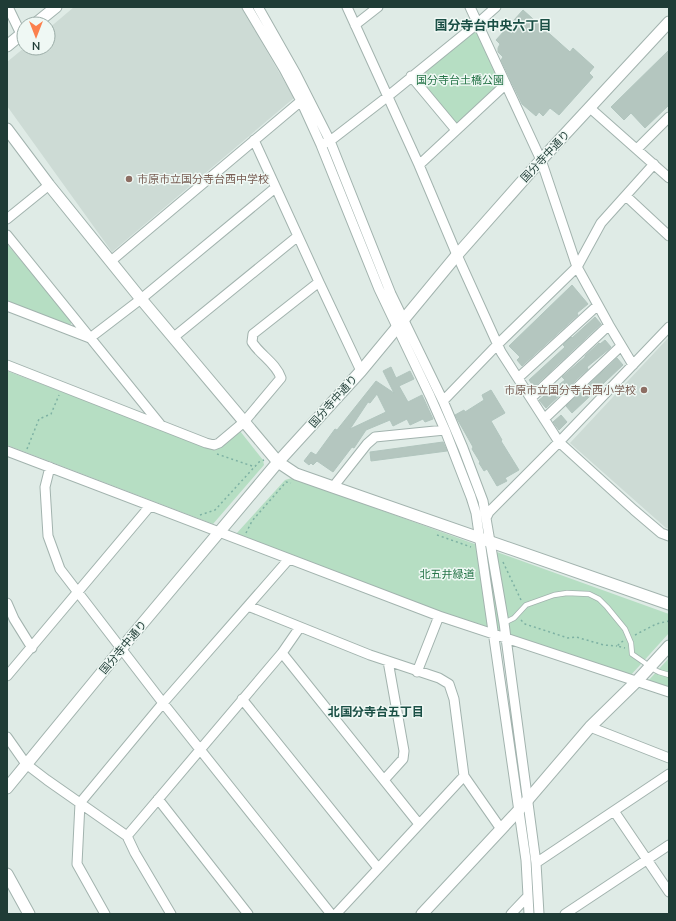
<svg xmlns="http://www.w3.org/2000/svg" width="676" height="921" viewBox="0 0 676 921" font-family="Mulish,'Noto Sans JP',sans-serif">
	<style>
		.built { fill: #cddbd5 }
		.green { fill: #b6dec3 }
		.building { fill: #b4c6bf; stroke: #b1c5be; fill-rule: evenodd }
		.lines { fill: none; stroke-linecap: round; stroke-linejoin: round }
		.service-casing { stroke: #a2b3ae; stroke-width: 6 }
		.minor-casing { stroke: #a2b3ae; stroke-width: 11 }
		.tertiary-casing { stroke: #a2b3ae; stroke-width: 13 }
		.path { stroke: #7db1a3; stroke-width: 1.5; stroke-dasharray: 2 3; stroke-linecap: butt }
		.service { stroke: #fff; stroke-width: 4.5 }
		.minor { stroke: #fff; stroke-width: 9 }
		.tertiary { stroke: #fff; stroke-width: 11 }
		.education-dot { fill: #8d6e63; stroke: #eff8f4; stroke-width: 1.5 }
		.labels { text-anchor: middle; stroke-width: 3; stroke-linejoin: round; paint-order: stroke }
		.park-label { font-size: 11px; fill: #277549; stroke: #eff8f4 }
		.street-label { font-size: 11px; fill: #1f3c36; stroke: #eff8f4 }
		.education-label { font-size: 11px; fill: #785e54; stroke: #eff8f4; text-anchor: start }
		.neighbourhood-label { font-size: 12px; font-weight: bold; fill: #1a4f45; stroke: #eff8f4 }
		.quarter-label { font-size: 13px; font-weight: bold; fill: #1a4f45; stroke: #eff8f4 }
	</style>
	<rect width="100%" height="100%" fill="#dfebe6"/>
	<path class="built" d="M74,7H241L294,98L112,252L7,106V62L24,48H48V29Z
		M669,337V529L666,528L570,443Z"/>
	<path class="green" d="M473,31L477,32L500,81L498,86L457,124H453L418,79V76Z
		M7,244L72,321L70,326L7,302Z
		M7,371L216,450L240,431L263,460L264,465L213,524L7,445Z
		M292,478L669,614V633L631,675L439,612L236,534L285,480Z
		M669,658V688L648,681Z"/>
	<path class="building" d="M523,10L570,52L573,48L594,67L589,73L593,77L559,115L550,108L543,116L539,112L536,116L522,104L501,60L503,57L498,52V48L500,44L496,40Z
		M669,50V105L645,128L631,113L624,120L611,107Z
		M572,285L588,304L577,313L578,315L522,366L517,360L520,357L509,346Z
		M595,317L601,324L534,387L529,380L565,347L563,345L571,337L572,338Z
		M605,340L611,347L609,349L587,367L588,369L546,408L539,400L565,380L562,377L585,357V356L599,343L600,344Z
		M617,358L623,365L572,413L566,406Z
		M391,367L396,378L410,371L414,379L399,386L408,402L422,395L433,419L425,422L423,419L410,425L407,419L393,426L390,420L366,430L354,448L352,447L333,472L317,461L313,465L311,463L309,465L304,461L311,452L316,455L335,429L337,430L376,381L394,393L383,371ZM377,394L386,412L350,429L368,402L370,403Z
		M491,390L505,413L491,421L502,440L501,441L519,470L505,478L507,481L497,486L487,469L484,471L479,463L480,462L472,449L473,447L455,415L464,410L465,412L484,400L482,395Z
		M561,415L567,422L559,430L553,422Z
		M443,442L447,451L371,461L370,452Z"/>
	<g class="lines">
		<g class="service-casing">
			<path id="service" d="M504,623L514,618L526,605L554,595L567,593L589,594L599,599L607,607L625,629L631,643L632,654L645,663
				M655,670L659,672L669,675"/>
		</g>
		<g class="minor-casing">
			<path id="minor" d="M8,7L21,34
				M247,7L284,69L301,101L321,145L379,289L430,396L445,430L471,497L476,513L526,860L529,914
				M258,7L296,74L330,141L391,294L443,401L463,448L483,501L504,623L536,863L539,914
				M347,7L419,165L457,255L501,352L559,442L634,510L661,533L669,536
				M470,7L541,160L577,267L609,325L633,365
				M355,25L378,7
				M411,76L456,130
				M590,108L669,178
				M254,140L319,282L361,371
				M325,143L330,141L387,97L478,23L496,7
				M637,149L669,117
				M419,165L506,84
				M626,196L669,236
				M7,219L49,185
				M7,235L160,424
				M111,261L301,101
				M7,306L90,338L141,299L275,188
				M174,337L298,236
				M7,365L206,443L214,445L219,443L244,422L281,378C276,363 260,355 252,342L253,334L319,282
				M518,378L598,305
				M531,398L609,325
				M443,401L498,344L577,267L601,223L654,164
				M544,419L621,346
				M7,451L439,616L669,692
				M50,467L45,487L48,536L60,569L163,703L331,914
				M333,487L367,444L375,437L445,430
				M486,518L489,512L559,442L669,327
				M7,603L14,619L32,648
				M248,606L370,655L439,678L449,684L454,699L464,776L501,829
				M282,653L419,824
				M417,672L439,616
				M7,676L150,506
				M242,699L378,868
				M590,727L669,758
				M7,737L26,764L47,780L127,836L135,853L171,914
				M384,780L403,759L404,751L388,661
				M158,799L248,914
				M614,811L669,892
				M127,836L282,653L300,627
				M536,863L669,774
				M105,914L77,864L80,803L163,703L289,559
				M336,914L464,776
				M511,914L528,896
				M565,914L669,845"/>
		</g>
		<g class="tertiary-casing">
			<path id="tertiary" d="M35,24L56,7
				M7,46L24,32
				M7,129L49,185L141,299L278,462L296,474L333,487L669,604
				M7,788L121,649L278,462L361,371L457,255L541,160L669,22
				M7,874L29,914
				M422,914L519,810L590,727L637,681L669,646"/>
		</g>
		<path class="path" d="M27,449L39,419L51,414L59,395
			M217,454L255,467
			M200,515L215,510L259,462L264,460
			M246,533L252,521L286,482L291,483
			M437,535L471,547
			M503,562L521,600
			M521,620L525,624L568,638L576,637L604,645L617,646
			M635,635L656,624L669,621
			M623,641L617,646L625,648"/>
		<use href="#service" class="service"/>
		<use href="#minor" class="minor"/>
		<use href="#tertiary" class="tertiary"/>
	</g>
	<g class="education-dot">
		<circle cx="129" cy="179" r="4"/>
		<circle cx="644" cy="390" r="4"/>
	</g>
	<g class="labels">
		<g class="park-label">
			<text x="460" y="84">国分寺台土橋公園</text>
			<text x="447" y="578">北五井緑道</text>
		</g>
		<g class="street-label">
			<text transform="translate(545 156) rotate(-47)" y="4">国分寺中通り</text>
			<text transform="translate(333 401) rotate(-48)" y="4">国分寺中通り</text>
			<text transform="translate(123 647) rotate(-50)" y="4">国分寺中通り</text>
		</g>
		<g class="education-label">
			<text x="137" y="183">市原市立国分寺台西中学校</text>
			<text x="636" y="394" text-anchor="end">市原市立国分寺台西小学校</text>
		</g>
		<g class="neighbourhood-label">
			<text x="376" y="716">北国分寺台五丁目</text>
		</g>
		<g class="quarter-label">
			<text x="493" y="30">国分寺台中央六丁目</text>
		</g>
	</g>
	<rect width="676" height="921" fill="none" stroke="#1f3c36" stroke-width="16"/>
	<g transform="translate(36 36) rotate(180)"><circle r="19" fill="#eff8f4" stroke="#9cada8"/>
	<path d="M0-3L7 15L0 10L-7 15Z" fill="#fb804d"/>
	<text y="-6" font-size="11" font-weight="bold" text-anchor="middle" fill="#1f3c36">N</text>
	</g>
</svg>
